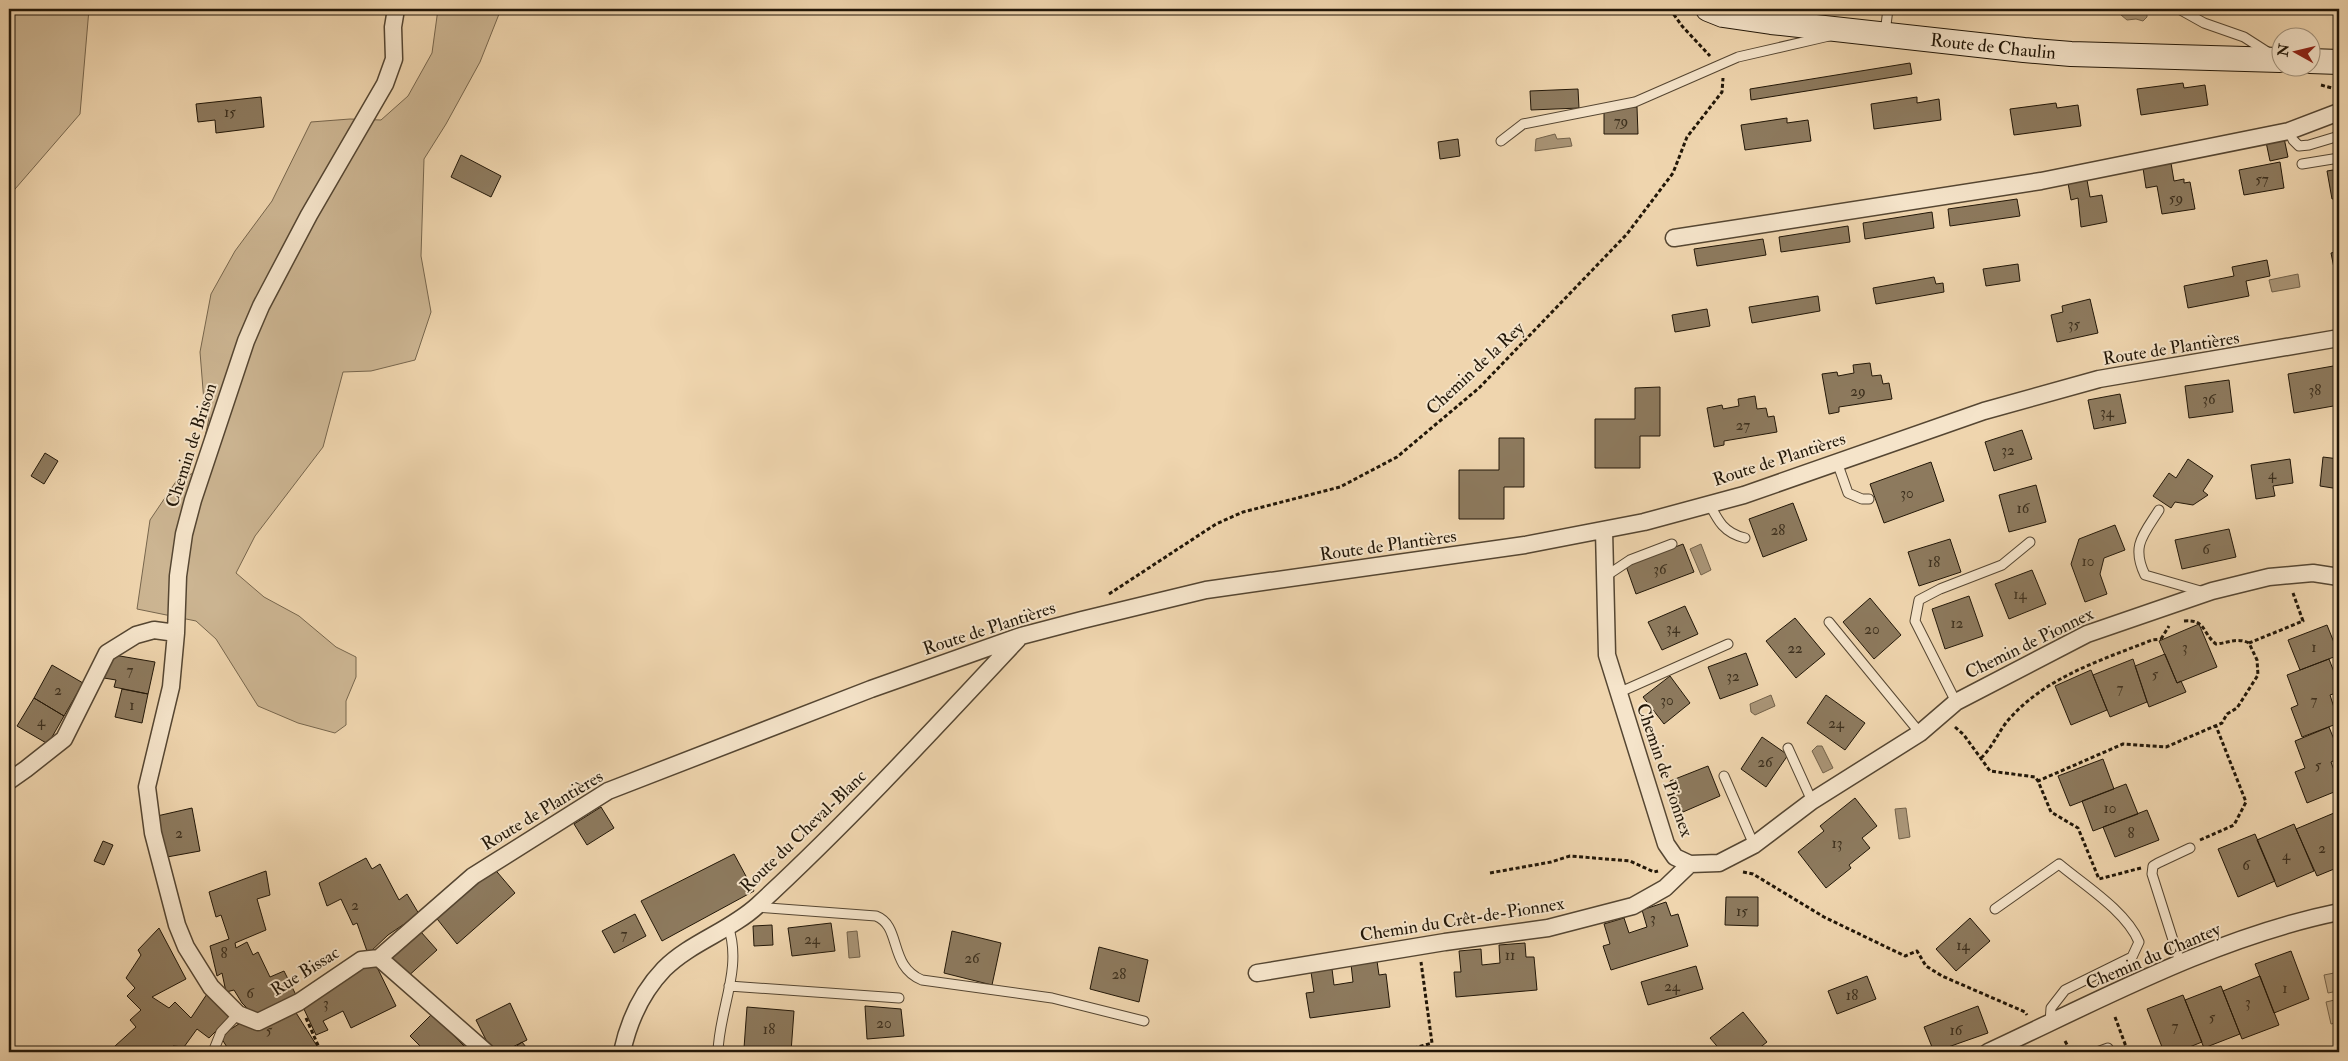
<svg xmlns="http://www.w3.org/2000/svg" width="2348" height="1061" viewBox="0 0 2348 1061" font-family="'IM FELL Double Pica',serif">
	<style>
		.green { fill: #ccb592; stroke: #77664d }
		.water { fill: #a99476; stroke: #73624a }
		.building { fill: #8d7a5e; stroke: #221708 }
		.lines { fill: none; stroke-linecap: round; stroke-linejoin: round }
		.lane-casing { stroke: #554632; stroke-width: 11 }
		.street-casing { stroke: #554632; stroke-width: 19 }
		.secondary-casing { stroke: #221708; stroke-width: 26 }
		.path { stroke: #221708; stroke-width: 3; stroke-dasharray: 4 2.5; stroke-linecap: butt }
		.lane { stroke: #f5e4ca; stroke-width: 9 }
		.street { stroke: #f5e4ca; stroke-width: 16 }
		.secondary { stroke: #f5e4ca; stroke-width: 24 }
		.labels { text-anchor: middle; stroke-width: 4; stroke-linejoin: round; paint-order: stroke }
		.number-label { font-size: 15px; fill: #3d301e }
		.street-label { font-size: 18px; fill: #221708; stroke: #f5e4ca }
	</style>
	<rect width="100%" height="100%" fill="#efd5ae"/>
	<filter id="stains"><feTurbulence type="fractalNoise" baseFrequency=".004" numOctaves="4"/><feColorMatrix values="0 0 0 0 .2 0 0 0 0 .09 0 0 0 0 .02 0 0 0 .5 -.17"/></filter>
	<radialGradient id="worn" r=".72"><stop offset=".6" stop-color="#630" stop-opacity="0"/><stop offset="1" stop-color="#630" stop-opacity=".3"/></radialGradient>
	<path class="green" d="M9,9H89L80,114L9,196Z
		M438,9H501L480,62L446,124L424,159L421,256L431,312L415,360L371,371L343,372L323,447L255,536L236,573L264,597L299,616L336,647L356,657V677L346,701V725L335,733L298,723L258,706L216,639L196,621L137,609L150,520L177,480L198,471L209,418L204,402L200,352L211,294L235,251L272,201L311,122L350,119L381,120L408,96L432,53Z
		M2339,972V994L2338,991L2328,993L2324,975Z
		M2339,999V1022L2331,1024L2326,1002Z"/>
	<path class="water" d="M2122,9H2147V17L2143,21L2136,19L2127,20L2121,15Z
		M1555,134L1557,139L1570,138L1572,146L1535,151L1536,139Z
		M2298,274L2300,287L2272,292L2269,280Z
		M1701,544L1711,570L1701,575L1690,549Z
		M1771,695L1775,706L1755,715L1751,712L1750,704Z
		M1817,746H1822L1833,768L1823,773L1812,751Z
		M1906,808L1910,837L1899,839L1895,809Z
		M857,931L860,957L849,958L847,932Z"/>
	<path class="building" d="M2045,9H2066L2046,13Z
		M2081,9H2103L2082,13Z
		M2245,9H2264L2246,13Z
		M1910,63L1912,74L1751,100L1750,89Z
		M2183,83L2184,88L2205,85L2208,105L2141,115L2137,89Z
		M1578,89L1579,108L1531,110L1530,91Z
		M261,97L264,127L216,133L215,120L198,122L196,104Z
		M1917,97V103L1939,99L1941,120L1874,129L1871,104Z
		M2056,103L2057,108L2078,105L2081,126L2014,135L2010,109Z
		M1637,107L1638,134H1604V108Z
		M1787,118V123L1808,120L1811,141L1745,150L1741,125Z
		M2284,138L2288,157L2270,161L2266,142Z
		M1458,139L1460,156L1440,159L1438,142Z
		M461,155L501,176L491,197L451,177Z
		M2280,162L2284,188L2244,195L2239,170Z
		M2171,163L2174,181L2184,179V183L2190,182L2195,209L2162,214L2157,186L2146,188L2143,168Z
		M2339,169V198L2332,199L2327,171Z
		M2087,180L2090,197L2102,195L2107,222L2081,227L2078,198L2071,200L2068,183Z
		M2017,199L2020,216L1950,226L1948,209Z
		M1932,212L1934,228L1865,239L1863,223Z
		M1848,226L1850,242L1781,252L1779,237Z
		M1763,239L1766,255L1697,266L1694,249Z
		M2339,251V278H2336L2331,253Z
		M2267,260L2270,276L2246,281L2249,296L2188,308L2184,286L2234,276L2232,267Z
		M2018,264L2020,281L1986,286L1983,269Z
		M1934,277L1936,284L1943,283L1944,292L1876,304L1873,288Z
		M1818,296L1820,311L1752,323L1749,307Z
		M2090,299L2098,333L2057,342L2051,315L2063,312L2062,306Z
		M1707,309L1710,326L1675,332L1672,315Z
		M1870,363L1872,376L1881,375L1883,384L1889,383L1892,399L1839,407V412L1829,414L1822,374L1837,372L1838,376L1854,373L1853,365Z
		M2339,365V405L2294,413L2288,374Z
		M2229,380L2233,412L2189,418L2185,386Z
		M1660,387V436H1640V468H1595V419H1635V388Z
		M2120,394L2126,423L2094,429L2088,400Z
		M1755,396L1757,409L1766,408L1768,417L1774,416L1777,432L1724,441V445L1714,447L1707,408L1722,405L1723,409L1739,406L1738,399Z
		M2022,430L2032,459L1994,471L1985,442Z
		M1499,438H1524V487H1504V519H1459V470H1499Z
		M45,453L58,461L44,484L31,476Z
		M2323,457L2339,459V489L2320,486Z
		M2188,459L2213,476L2203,491L2208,495L2193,505L2175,502L2171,508L2153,496L2169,473L2176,478Z
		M2290,459L2293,483L2273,486L2275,496L2256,499L2251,465Z
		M1931,462L1944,501L1884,523L1870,484Z
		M2036,485L2046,522L2009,532L1999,495Z
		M1793,503L1807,540L1763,557L1749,519Z
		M2115,525L2125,550L2104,558L2100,574L2107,594L2085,602L2071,564L2079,539Z
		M2229,529L2236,557L2182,569L2175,540Z
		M1950,539L1961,572L1919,586L1908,552Z
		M1683,544L1694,572L1636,594L1626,566Z
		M2032,570L2046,604L2009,619L1995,584Z
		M1969,596L1983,636L1945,649L1932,609Z
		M1870,598L1901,635L1874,659L1843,622Z
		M1685,606L1698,634L1662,650L1648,622Z
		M1795,618L1825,654L1796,678L1766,641Z
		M2199,624L2217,667L2177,683L2159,641Z
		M2327,625L2339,655L2300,670L2288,640Z
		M1746,653L1758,685L1720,699L1708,667Z
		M2165,654L2177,683L2181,681L2186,692L2149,707L2135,666Z
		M114,655L155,662L148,694L114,687L116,680L104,678Z
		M2133,659L2147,702L2110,717L2093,675Z
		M2329,659L2339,685V692L2330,695L2339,723L2302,737L2291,708L2298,705L2287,675Z
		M52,665L83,683L64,716L34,698Z
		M2091,670L2107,710L2071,725L2055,686Z
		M1670,676L1690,703L1664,724L1643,697Z
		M122,689L148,694L142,723L115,717Z
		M1826,695L1865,723L1845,750L1807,723Z
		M34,698L64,716L48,744L17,726Z
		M2329,727L2339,752V758L2331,762L2339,784V790L2307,803L2295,772L2305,768L2295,741Z
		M1762,737L1788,755L1766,787L1741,769Z
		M2103,759L2114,789L2070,806L2058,776Z
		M1708,766L1720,796L1683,812L1670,781Z
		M2126,784L2138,814L2093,831L2082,801Z
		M1855,798L1877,826L1862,838L1870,848L1849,865L1851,868L1826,888L1798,852L1824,831L1820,826Z
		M601,807L614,828L587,845L574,824Z
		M192,808L200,851L167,857L157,816Z
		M2147,810L2159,840L2115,857L2103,827Z
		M2334,813L2339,826V867L2317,876L2296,829Z
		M2294,824L2314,871L2277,887L2257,840Z
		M2255,834L2275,881L2238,897L2218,849Z
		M103,841L113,845L104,865L94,861Z
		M734,854L754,891L662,941L641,901Z
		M366,858L372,869L380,864L399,900L407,894L419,914L388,935L368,954L357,923L353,925L341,899L327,906L319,883Z
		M492,866L515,893L457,944L434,915Z
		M266,871L270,895L257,899L266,930L235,943L236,948L247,942L253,955L258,952L270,977L284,971L296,995L255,1016L242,1003L234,990L226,992L222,973L217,976L210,946L229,939L221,915L216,917L209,892Z
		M1726,897H1758V926L1725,925Z
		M1666,902L1671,916L1678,914L1688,946L1611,970L1603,946L1610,944L1604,924L1624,918L1629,933L1647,927L1642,910Z
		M635,914L646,936L614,953L602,931Z
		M1970,918L1990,941L1956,971L1936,949Z
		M831,923L835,951L792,956L788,928Z
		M772,925L773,945L754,946L753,926Z
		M159,928L186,979L152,997L169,1008L175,1002L191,1018L209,991L232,1015L209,1038L197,1029L184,1047L173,1046L169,1050L165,1047L161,1052H121L115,1046L136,1027L130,1020L141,1010L127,996L135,988L126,978L141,955L138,950Z
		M952,931L1001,943L992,985L944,973Z
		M421,932L437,950L405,979L389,960Z
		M1525,943L1526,957H1534L1537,990L1456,997L1454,972H1461L1459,951L1481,949L1482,965L1500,963L1499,945Z
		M1099,947L1148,960L1139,1002L1090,989Z
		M2291,951L2309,999L2274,1013L2255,964Z
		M374,961L396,1006L351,1028L343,1011L323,1021L328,1030L316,1035L303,1007L308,999L346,980L344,976Z
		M1377,961L1379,975L1386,974L1390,1007L1310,1018L1306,993L1314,992L1311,972L1332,969L1334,985L1353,982L1351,964Z
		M1696,966L1703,989L1648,1005L1641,982Z
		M1867,976L1876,999L1837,1014L1828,991Z
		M2260,976L2279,1025L2242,1039L2223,991Z
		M2221,986L2240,1034L2204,1048L2185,1000Z
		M2183,995L2202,1042L2177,1052H2164L2147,1009Z
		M510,1003L527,1040L502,1052H492L476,1020Z
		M865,1006L901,1009L904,1036L867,1039Z
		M1978,1006L1988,1033L1934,1052L1924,1027Z
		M747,1007L794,1011L791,1052L744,1048Z
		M293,1008L317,1046L309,1052H268L266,1049L260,1052H230L220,1036L245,1020Z
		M1743,1012L1767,1042L1754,1052H1722L1710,1038Z
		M432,1014L465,1047L459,1052H426L410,1036Z
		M522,1042L530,1052H509Z
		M700,1048L701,1052H682Z"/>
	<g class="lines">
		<g class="lane-casing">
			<path id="lane" d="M2179,9L2204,23L2244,37L2269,53
				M1885,33L1888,9
				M2289,131L2293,140L2299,146L2309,145L2339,136
				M1501,141L1523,124L1635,102L1738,57L1829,36
				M2302,164L2339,158
				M1837,462L1848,493L1862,499H1869
				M1709,503C1718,521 1724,533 1745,538
				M2159,510C2143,535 2131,546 2145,575L2204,592
				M1606,576L1630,560L1672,544
				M1829,622L1920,733
				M1618,693L1728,644
				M1956,702L1915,621L1919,600L1940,589L2002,565L2030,542
				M1788,748L1812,801
				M1724,776L1754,845
				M756,907L876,916C902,926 888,966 922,980L1052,998L1144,1021
				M1995,909L2059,864C2084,885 2126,911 2139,942L2132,957L2065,990L2051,1008L2050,1023
				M2180,962L2152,874L2153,866L2158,863L2190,848
				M729,986L899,998
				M213,1052L221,1032L238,1014
				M718,1052C719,1010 743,968 728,926
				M2097,1052L2108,1048"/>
		</g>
		<g class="street-casing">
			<path id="street" d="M396,9L393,27L394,59L385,84L309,215L261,306L246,341L193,500L184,534L178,576L176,633L171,687L147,787L153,833L177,925L186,947L211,987L238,1014L258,1022L299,1002L361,960L379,958L473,876L608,791L871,689L1021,636L1082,620L1206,590L1525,545L1644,522L1744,495L1984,411L2099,379L2339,338
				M1674,238L2041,181L2289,131L2339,112
				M1604,530L1607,655L1666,844L1675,857L1690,864L1719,863L1754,845L1812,801L1920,733L1956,702L2087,634L2212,591L2269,577L2313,573L2339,577
				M9,781L26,769L64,739L107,653L136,635L154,630L176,633
				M379,958L486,1052
				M1257,973L1445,942L1548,928L1633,906L1665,888L1690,864
				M622,1052C629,1020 641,993 664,969C691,942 730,931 758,905C849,821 933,730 1018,639
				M1988,1052C2102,999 2216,937 2339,912"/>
		</g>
		<g class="secondary-casing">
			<g id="secondary">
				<path id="s1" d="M1708,9L1723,15L1771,22L2024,50L2071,54L2280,60"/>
				<path d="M2310,61L2339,62"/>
			</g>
		</g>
		<path class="path" d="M1670,9L1682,26L1710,56
			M2321,85L2339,90
			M1109,594L1216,524L1243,512L1340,487L1397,457L1479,388L1627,234L1673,173L1687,137L1722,92L1723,78
			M2184,621C2206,619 2202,633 2216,644C2229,643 2236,637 2249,643
			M2161,639L2169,626
			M1955,727L1964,735L1990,771L2035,777L2038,781
			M1981,758C1993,747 1999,730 2010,718C2048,676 2102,660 2152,640L2161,639
			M2200,840L2234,825L2246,802L2216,726
			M2141,868L2099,879L2078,828L2051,812L2038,781L2123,744L2166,747L2222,723L2227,714L2237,708L2258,675L2257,660L2249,643L2303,621L2293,593
			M1743,872L1753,874L1824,917L1905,956L1917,951L1926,966L1942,976L2025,1012L2027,1015
			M1490,873L1551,862L1570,856L1630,861L1654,872L1658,871
			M2115,1017L2128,1052
			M306,1018L321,1052
			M2065,1041L2071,1052
			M1401,1052L1432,1043L1421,962"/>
		<use href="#lane" class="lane"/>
		<use href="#street" class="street"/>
		<use href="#secondary" class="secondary"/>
	</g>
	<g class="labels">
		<g class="number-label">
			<text x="230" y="117">15</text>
			<text x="1621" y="126">79</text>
			<text x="2262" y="184">57</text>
			<text x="2176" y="203">59</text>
			<text x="2074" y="329">35</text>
			<text x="2315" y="395">38</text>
			<text x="1858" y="396">29</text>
			<text x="2209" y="404">36</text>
			<text x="2107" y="417">34</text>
			<text x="1743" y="430">27</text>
			<text x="2008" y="455">32</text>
			<text x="2272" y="479">4</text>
			<text x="1907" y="498">30</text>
			<text x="2023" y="513">16</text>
			<text x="1778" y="535">28</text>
			<text x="2206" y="554">6</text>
			<text x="2088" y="566">10</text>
			<text x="1934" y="567">18</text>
			<text x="1660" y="574">36</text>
			<text x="2020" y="599">14</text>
			<text x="1957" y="628">12</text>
			<text x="1673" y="633">34</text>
			<text x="1872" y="634">20</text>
			<text x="2185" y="652">3</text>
			<text x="2314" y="652">1</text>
			<text x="1795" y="653">22</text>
			<text x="130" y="675">7</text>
			<text x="2155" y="679">5</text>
			<text x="1733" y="681">32</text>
			<text x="2120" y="693">7</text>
			<text x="58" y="695">2</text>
			<text x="1667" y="705">30</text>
			<text x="2314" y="705">7</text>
			<text x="132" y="710">1</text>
			<text x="41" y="726">4</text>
			<text x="1836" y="728">24</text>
			<text x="1765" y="767">26</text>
			<text x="2318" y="770">5</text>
			<text x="2110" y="813">10</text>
			<text x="179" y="838">2</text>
			<text x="2131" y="838">8</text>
			<text x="1837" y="848">13</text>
			<text x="2322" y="853">2</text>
			<text x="2286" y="860">4</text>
			<text x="2246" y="870">6</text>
			<text x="355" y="910">2</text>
			<text x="1742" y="916">15</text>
			<text x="1653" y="923">3</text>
			<text x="624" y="939">7</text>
			<text x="812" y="944">24</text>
			<text x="1963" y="950">14</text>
			<text x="224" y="958">8</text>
			<text x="1510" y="960">11</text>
			<text x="972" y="963">26</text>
			<text x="1119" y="979">28</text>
			<text x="1672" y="991">24</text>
			<text x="2285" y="993">1</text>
			<text x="250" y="998">6</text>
			<text x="1852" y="1000">18</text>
			<text x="2248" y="1007">3</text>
			<text x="326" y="1008">3</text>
			<text x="2212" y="1022">5</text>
			<text x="884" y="1028">20</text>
			<text x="2175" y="1031">7</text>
			<text x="769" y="1034">18</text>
			<text x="269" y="1035">5</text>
			<text x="1956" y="1035">16</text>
		</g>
		<g class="street-label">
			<text dy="6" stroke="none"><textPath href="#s1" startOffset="288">Route de Chaulin</textPath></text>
			<text transform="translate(2171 348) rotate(-9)" y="6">Route de Plantières</text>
			<text transform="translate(1475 368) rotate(-43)" y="6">Chemin de la Rey</text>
			<text transform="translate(191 445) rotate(-72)" y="6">Chemin de Brison</text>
			<text transform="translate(1779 459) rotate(-18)" y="6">Route de Plantières</text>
			<text transform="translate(1388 545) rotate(-8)" y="6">Route de Plantières</text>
			<text transform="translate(989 628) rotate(-18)" y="6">Route de Plantières</text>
			<text transform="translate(2029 643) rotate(-26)" y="6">Chemin de Pionnex</text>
			<text transform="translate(1665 770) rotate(71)" y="6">Chemin de Pionnex</text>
			<text transform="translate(542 810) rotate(-31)" y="6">Route de Plantières</text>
			<text transform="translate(803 831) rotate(-44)" y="6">Route du Cheval-Blanc</text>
			<text transform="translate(1462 919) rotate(-9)" y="6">Chemin du Crêt-de-Pionnex</text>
			<text transform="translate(2153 956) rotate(-23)" y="6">Chemin du Chantey</text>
			<text transform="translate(305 971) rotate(-32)" y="6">Rue Bissac</text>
		</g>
	</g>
	<rect width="2348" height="1061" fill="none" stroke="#efd5ae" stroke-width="30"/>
	<rect x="10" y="10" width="2328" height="1041" fill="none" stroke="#221708" stroke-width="2.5"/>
	<rect x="15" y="15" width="2318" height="1031" fill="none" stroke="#221708"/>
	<g transform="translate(2296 52) rotate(278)"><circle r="24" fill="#f5e4ca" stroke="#a1927c"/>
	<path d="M0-4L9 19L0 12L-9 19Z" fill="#8f2418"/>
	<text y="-8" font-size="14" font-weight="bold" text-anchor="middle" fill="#221708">N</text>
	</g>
	<rect width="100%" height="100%" filter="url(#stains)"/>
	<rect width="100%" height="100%" fill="url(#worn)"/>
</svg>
